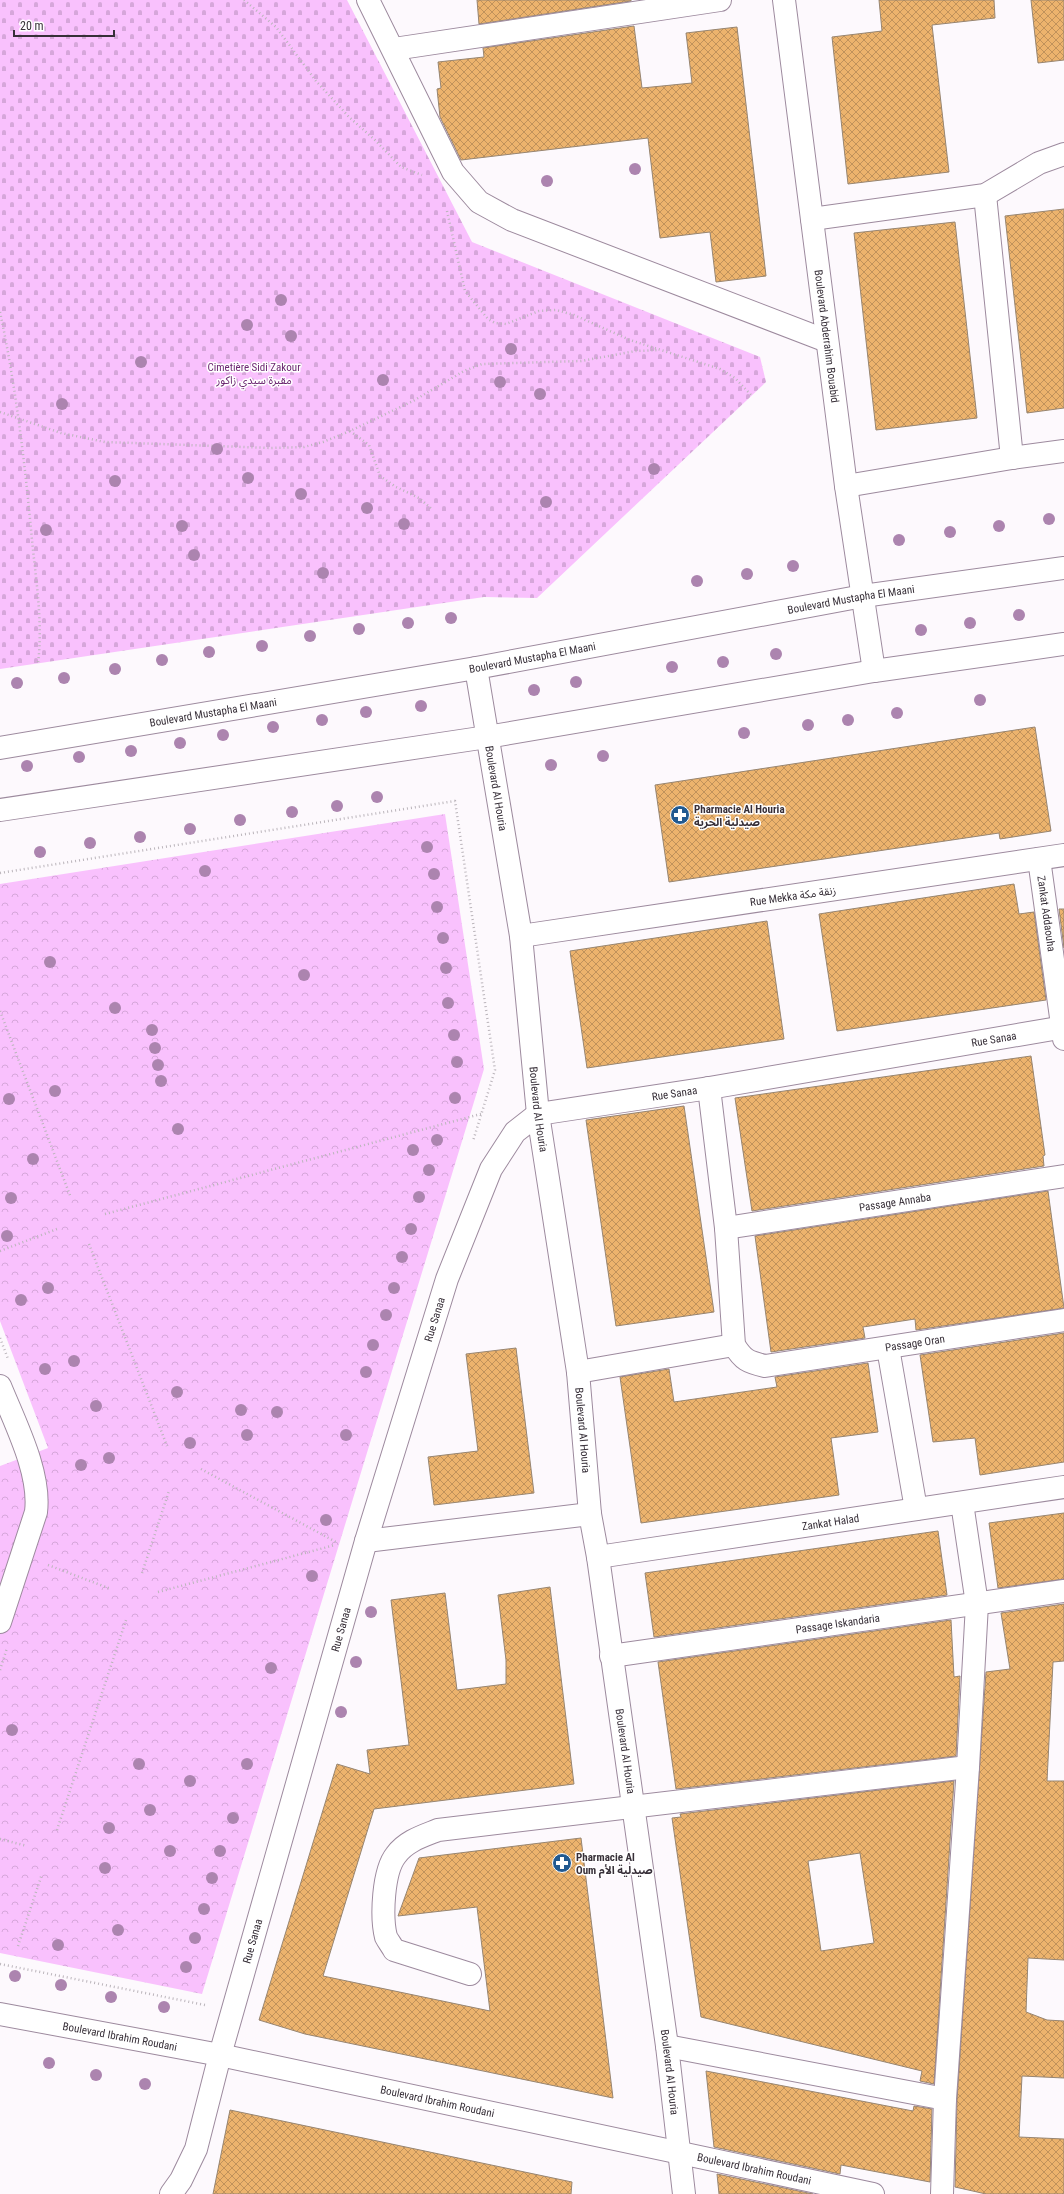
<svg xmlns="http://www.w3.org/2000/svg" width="1064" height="2194" viewBox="0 0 1064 2194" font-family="'Roboto Condensed','Noto Sans Arabic',sans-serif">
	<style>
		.cemetery { fill: url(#cemetery-stones) }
		.park { fill: url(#park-crowns) }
		.building { fill: url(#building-cross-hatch); stroke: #978571; fill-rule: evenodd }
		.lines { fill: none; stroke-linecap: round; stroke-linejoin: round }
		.minor-casing { stroke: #9d8a9e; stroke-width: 24 }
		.path { stroke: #bbb5bb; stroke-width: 2.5; stroke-dasharray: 1 3; stroke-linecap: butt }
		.minor { stroke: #fff; stroke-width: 22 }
		.tree { fill: #ac84af }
		.labels { text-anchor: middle; stroke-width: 3; stroke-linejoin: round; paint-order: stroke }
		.street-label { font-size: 11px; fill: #372f38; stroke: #fff }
		.park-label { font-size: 11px; fill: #6a2470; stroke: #fff }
		.poi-label { font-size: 11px; font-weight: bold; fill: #372f38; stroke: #fff; text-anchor: start }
	</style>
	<defs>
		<pattern id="cemetery-stones" width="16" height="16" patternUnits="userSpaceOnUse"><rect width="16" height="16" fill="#f9c1fd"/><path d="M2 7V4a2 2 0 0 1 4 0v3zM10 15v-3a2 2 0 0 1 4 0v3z" fill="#d6a6da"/></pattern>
		<pattern id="park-crowns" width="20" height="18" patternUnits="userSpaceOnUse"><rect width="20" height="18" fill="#f9c1fd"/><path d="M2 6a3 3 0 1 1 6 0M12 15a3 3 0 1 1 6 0" fill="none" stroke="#d6a6da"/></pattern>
		<pattern id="building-cross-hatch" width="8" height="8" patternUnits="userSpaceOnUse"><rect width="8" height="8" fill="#ecb36d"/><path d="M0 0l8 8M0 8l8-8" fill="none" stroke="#c0925b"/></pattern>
	</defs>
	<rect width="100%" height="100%" fill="#fdf9fd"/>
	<path class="cemetery" d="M0,0H347L472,242L760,357L766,382L537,598L484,597L0,669Z"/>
	<path class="park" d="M445,814L484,1069L202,1994L0,1953V1466L48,1448L0,1321V884Z"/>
	<path class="building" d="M477,0H631V1L479,24Z
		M879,0H994L995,18L932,25L949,172L848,184L832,37L882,31Z
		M1031,0H1064V60L1038,63Z
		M634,26L642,88L692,83L686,33L737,27L766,276L716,282L710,232L660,238L648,138L461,160L440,117L437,89L441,88L438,62L484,57L483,48Z
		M1064,209V408L1027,413L1005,216Z
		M955,222L977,418L876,430L854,233Z
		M1035,727L1051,831L1000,839L999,833L669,882L655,785Z
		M1014,884L1019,914L1034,912L1046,1000L837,1031L819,914Z
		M1059,909H1064V948Z
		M767,921L784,1039L587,1068L570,951Z
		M1031,1056L1045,1155L1043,1156L1044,1166L752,1211L735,1098Z
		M684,1106L714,1312L616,1326L586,1120Z
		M1048,1191L1064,1308L916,1330L915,1319L863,1327L865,1338L771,1352L755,1236Z
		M1064,1333V1462L980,1475L975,1438L933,1442L920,1355Z
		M516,1348L534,1493L434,1505L428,1457L478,1451L466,1354Z
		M868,1363L878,1432L831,1438L839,1495L641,1523L620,1377L669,1369L674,1402L777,1387L775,1377Z
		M1064,1513V1579L998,1588L989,1523Z
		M938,1531L947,1595L654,1637L645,1573Z
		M550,1587L574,1784L374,1809L323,1976L490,2011L477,1907L398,1916L419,1858L581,1838L613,2098L305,2034L259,2020L337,1764L370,1774L367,1750L409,1745L391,1600L445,1593L457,1690L506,1684V1660L498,1595Z
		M1064,1604V1661L1053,1662L1047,1781H1064V1960L1028,1958L1026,2012L1047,2020L1064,2021V2078L1022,2076L1019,2137L1064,2139V2194H986L955,2187L957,2100L986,1672L1010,1669L1001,1613Z
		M951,1620L954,1677L960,1676L956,1756L676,1789L658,1662Z
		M954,1781L934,2084L920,2081L922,2071L701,2017L672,1818L681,1817L680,1814ZM860,1853L874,1943L821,1951L808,1861Z
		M706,2071L913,2111L914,2106L932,2109L930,2182L841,2165L840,2174L714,2147Z
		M230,2110L572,2182L571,2194H213Z
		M717,2174L813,2194H719Z"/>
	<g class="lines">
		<g class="minor-casing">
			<g id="minor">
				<path d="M368,0L453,172L479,202L512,220L827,341"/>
				<path id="s1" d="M784,0L846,486L874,671"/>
				<path d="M394,49L720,0"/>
				<path d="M985,195L1012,458"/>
				<path d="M812,219L985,195L1039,163L1064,154"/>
				<path d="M846,486L1012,458L1064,451"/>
				<path id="s2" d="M476,668L521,936L538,1114L578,1372L590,1514L598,1557L667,2046L684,2194"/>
				<path id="s3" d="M0,748L476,668L863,596L1064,568"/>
				<path d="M0,810L487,737L874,671L1064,644"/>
				<path id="s4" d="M1039,859L1064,1039"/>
				<path d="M521,936L1064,855"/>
				<path id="s5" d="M709,1088L726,1228L734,1345C743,1360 748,1362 765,1366L1064,1320"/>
				<path id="s6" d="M726,1228L1064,1176"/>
				<path d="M888,1348L916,1509"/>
				<path d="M578,1372L734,1345"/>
				<path d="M0,1386C15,1423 41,1473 36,1512L0,1622"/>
				<path d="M366,1541L590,1514"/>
				<path id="s7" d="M598,1557L1064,1487"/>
				<path id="s8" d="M611,1656L1064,1591"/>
				<path d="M470,1974L394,1950C392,1946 388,1941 386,1937C381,1917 383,1871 396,1855C406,1841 423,1836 438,1830L968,1767"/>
				<path id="s9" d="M0,2014L220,2055L873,2194"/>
				<path d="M667,2046L945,2099"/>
				<path id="s10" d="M171,2194L181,2180L196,2149L220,2055L366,1541L447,1279L491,1169L515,1132L538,1114L709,1088L1064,1027"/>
				<path d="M942,2194L945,2099L968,1767L977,1604L962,1503"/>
			</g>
		</g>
		<path class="path" d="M244,0L276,27L316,81L349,117L375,140L401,167L422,175
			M447,211L465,291L488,319L495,323L506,324L539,311L556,310L574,315L630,340L720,369L735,378L752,396
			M0,312C16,387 25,464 32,540C36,581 43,622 38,664
			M0,412L61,433L105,442L271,448L304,447L323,442L350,431L413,401L464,371L482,364L581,361L636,351L659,350
			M350,431L369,445L380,476L396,487L419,498L433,510
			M0,873L455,801L495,1070L473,1141
			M0,1011L71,1198
			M105,1214L481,1114
			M89,1244L167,1446
			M0,1251L57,1229
			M0,1338L8,1359
			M201,1469L336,1542
			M48,1565L111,1589
			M142,1573L169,1491
			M158,1592L335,1545
			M0,1670L7,1648
			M57,1830L126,1620
			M0,1839L27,1846
			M18,1946L42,1874
			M0,1964L205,2005"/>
		<use href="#minor" class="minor"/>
	</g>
	<g class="tree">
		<circle cx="635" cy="169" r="6"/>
		<circle cx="547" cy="181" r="6"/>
		<circle cx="281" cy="300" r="6"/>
		<circle cx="247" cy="325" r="6"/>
		<circle cx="291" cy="336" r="6"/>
		<circle cx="511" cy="349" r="6"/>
		<circle cx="141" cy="362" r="6"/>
		<circle cx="383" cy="380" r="6"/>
		<circle cx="500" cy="382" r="6"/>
		<circle cx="540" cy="394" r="6"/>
		<circle cx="62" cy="404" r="6"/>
		<circle cx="217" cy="449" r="6"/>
		<circle cx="654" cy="469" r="6"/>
		<circle cx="248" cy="478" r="6"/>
		<circle cx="115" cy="481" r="6"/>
		<circle cx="301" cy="494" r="6"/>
		<circle cx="546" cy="502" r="6"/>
		<circle cx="367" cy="508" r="6"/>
		<circle cx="1049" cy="519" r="6"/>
		<circle cx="404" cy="524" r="6"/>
		<circle cx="182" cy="526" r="6"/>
		<circle cx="999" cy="526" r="6"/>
		<circle cx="46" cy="530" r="6"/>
		<circle cx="950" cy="532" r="6"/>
		<circle cx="899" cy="540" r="6"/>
		<circle cx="194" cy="555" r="6"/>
		<circle cx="793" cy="566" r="6"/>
		<circle cx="323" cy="573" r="6"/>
		<circle cx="747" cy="574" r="6"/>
		<circle cx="697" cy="581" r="6"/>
		<circle cx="1019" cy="615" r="6"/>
		<circle cx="451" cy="618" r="6"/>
		<circle cx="408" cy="623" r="6"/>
		<circle cx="970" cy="623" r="6"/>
		<circle cx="359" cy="629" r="6"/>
		<circle cx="921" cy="630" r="6"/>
		<circle cx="310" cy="636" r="6"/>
		<circle cx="262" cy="646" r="6"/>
		<circle cx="209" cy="652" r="6"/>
		<circle cx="776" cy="654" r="6"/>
		<circle cx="162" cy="660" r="6"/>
		<circle cx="723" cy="662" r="6"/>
		<circle cx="672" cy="667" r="6"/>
		<circle cx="115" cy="669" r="6"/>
		<circle cx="64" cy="678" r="6"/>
		<circle cx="576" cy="682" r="6"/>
		<circle cx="17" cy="683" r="6"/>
		<circle cx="534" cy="690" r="6"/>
		<circle cx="980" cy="700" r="6"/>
		<circle cx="421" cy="706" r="6"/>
		<circle cx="366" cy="712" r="6"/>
		<circle cx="897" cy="713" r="6"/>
		<circle cx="322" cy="720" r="6"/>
		<circle cx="848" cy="720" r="6"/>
		<circle cx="808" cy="725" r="6"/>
		<circle cx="273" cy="727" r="6"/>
		<circle cx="744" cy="733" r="6"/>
		<circle cx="223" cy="735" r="6"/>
		<circle cx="180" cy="743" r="6"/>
		<circle cx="131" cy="751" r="6"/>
		<circle cx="603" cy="756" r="6"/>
		<circle cx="79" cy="757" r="6"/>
		<circle cx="551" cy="765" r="6"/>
		<circle cx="27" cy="766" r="6"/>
		<circle cx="377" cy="797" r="6"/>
		<circle cx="337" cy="806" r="6"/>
		<circle cx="292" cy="812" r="6"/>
		<circle cx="240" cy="820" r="6"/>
		<circle cx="190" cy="829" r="6"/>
		<circle cx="140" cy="837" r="6"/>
		<circle cx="90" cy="843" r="6"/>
		<circle cx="427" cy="847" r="6"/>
		<circle cx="40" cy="852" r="6"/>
		<circle cx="205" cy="871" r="6"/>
		<circle cx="434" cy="874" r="6"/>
		<circle cx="437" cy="907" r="6"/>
		<circle cx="443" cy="938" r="6"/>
		<circle cx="50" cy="962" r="6"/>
		<circle cx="446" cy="968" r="6"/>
		<circle cx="304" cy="975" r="6"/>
		<circle cx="448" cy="1003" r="6"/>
		<circle cx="115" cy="1008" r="6"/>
		<circle cx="152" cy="1030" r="6"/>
		<circle cx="454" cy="1035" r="6"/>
		<circle cx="155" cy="1048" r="6"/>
		<circle cx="457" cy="1062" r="6"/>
		<circle cx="158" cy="1065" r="6"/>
		<circle cx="161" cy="1081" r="6"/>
		<circle cx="55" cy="1091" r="6"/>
		<circle cx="455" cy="1098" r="6"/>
		<circle cx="9" cy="1099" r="6"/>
		<circle cx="178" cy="1129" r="6"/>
		<circle cx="437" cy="1140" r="6"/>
		<circle cx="413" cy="1150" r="6"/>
		<circle cx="33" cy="1159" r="6"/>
		<circle cx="429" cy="1170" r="6"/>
		<circle cx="419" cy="1197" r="6"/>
		<circle cx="11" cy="1198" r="6"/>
		<circle cx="411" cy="1229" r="6"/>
		<circle cx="7" cy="1236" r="6"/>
		<circle cx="402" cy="1257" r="6"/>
		<circle cx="48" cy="1288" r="6"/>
		<circle cx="394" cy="1288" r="6"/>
		<circle cx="21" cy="1300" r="6"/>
		<circle cx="386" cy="1315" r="6"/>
		<circle cx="373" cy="1345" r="6"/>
		<circle cx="74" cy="1361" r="6"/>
		<circle cx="45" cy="1369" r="6"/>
		<circle cx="366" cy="1372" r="6"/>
		<circle cx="177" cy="1392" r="6"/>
		<circle cx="96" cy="1406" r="6"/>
		<circle cx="241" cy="1410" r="6"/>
		<circle cx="277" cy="1412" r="6"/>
		<circle cx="247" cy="1435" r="6"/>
		<circle cx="346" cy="1435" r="6"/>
		<circle cx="190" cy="1443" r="6"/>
		<circle cx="109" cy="1458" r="6"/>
		<circle cx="81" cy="1465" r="6"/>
		<circle cx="326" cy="1520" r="6"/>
		<circle cx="312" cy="1576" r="6"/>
		<circle cx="371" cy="1612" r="6"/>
		<circle cx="356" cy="1662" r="6"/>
		<circle cx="271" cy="1668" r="6"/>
		<circle cx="341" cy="1712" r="6"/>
		<circle cx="12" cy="1730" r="6"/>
		<circle cx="139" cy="1764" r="6"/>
		<circle cx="247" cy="1764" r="6"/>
		<circle cx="190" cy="1781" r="6"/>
		<circle cx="150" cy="1810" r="6"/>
		<circle cx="233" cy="1818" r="6"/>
		<circle cx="109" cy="1828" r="6"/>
		<circle cx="170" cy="1851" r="6"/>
		<circle cx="220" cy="1851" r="6"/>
		<circle cx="105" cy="1868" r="6"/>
		<circle cx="212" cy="1878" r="6"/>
		<circle cx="204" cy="1909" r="6"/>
		<circle cx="118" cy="1930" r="6"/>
		<circle cx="195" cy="1938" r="6"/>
		<circle cx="58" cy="1945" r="6"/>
		<circle cx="186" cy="1967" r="6"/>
		<circle cx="15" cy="1976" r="6"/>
		<circle cx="61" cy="1985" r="6"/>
		<circle cx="111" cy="1997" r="6"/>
		<circle cx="164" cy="2007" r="6"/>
		<circle cx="49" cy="2063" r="6"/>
		<circle cx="96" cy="2075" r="6"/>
		<circle cx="145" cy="2084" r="6"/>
	</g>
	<defs>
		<g id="pharmacy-disc" transform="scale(1)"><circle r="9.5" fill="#215990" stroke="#fff"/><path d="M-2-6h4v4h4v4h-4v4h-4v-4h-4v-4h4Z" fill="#fff"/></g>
	</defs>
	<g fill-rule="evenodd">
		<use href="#pharmacy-disc" x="680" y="815"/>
		<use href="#pharmacy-disc" x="562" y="1863"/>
	</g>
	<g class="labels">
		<g class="street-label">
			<text dy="4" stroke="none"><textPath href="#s1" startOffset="339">Boulevard Abderrahim Bouabid</textPath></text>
			<text dy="4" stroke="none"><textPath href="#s3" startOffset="864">Boulevard Mustapha El Maani</textPath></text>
			<text dy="4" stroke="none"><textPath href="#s3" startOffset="540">Boulevard Mustapha El Maani</textPath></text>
			<text dy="4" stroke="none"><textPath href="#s3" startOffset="216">Boulevard Mustapha El Maani</textPath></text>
			<text dy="4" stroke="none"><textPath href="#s2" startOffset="122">Boulevard Al Houria</textPath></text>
			<text transform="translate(793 896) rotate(-8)" y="4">Rue Mekka زنقة مكة</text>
			<text dy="4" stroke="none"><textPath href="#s4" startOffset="55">Zankat Addaouha</textPath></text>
			<text dy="4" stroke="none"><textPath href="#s10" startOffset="1611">Rue Sanaa</textPath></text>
			<text dy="4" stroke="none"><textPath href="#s10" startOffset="1287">Rue Sanaa</textPath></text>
			<text dy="4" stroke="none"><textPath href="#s2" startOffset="446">Boulevard Al Houria</textPath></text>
			<text dy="4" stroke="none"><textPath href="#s6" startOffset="171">Passage Annaba</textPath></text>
			<text dy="4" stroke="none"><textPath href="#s10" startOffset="915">Rue Sanaa</textPath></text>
			<text dy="4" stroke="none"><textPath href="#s5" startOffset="449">Passage Oran</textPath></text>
			<text dy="4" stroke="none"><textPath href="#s2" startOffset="770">Boulevard Al Houria</textPath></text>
			<text dy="4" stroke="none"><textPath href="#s7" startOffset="235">Zankat Halad</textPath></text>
			<text dy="4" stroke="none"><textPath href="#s8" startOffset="229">Passage Iskandaria</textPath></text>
			<text dy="4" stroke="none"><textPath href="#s10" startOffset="591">Rue Sanaa</textPath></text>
			<text dy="4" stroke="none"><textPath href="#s2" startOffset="1094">Boulevard Al Houria</textPath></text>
			<text dy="4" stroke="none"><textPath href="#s10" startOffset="267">Rue Sanaa</textPath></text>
			<text dy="4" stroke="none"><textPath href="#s9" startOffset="122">Boulevard Ibrahim Roudani</textPath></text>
			<text dy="4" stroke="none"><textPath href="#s2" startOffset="1418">Boulevard Al Houria</textPath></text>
			<text dy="4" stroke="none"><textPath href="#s9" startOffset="446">Boulevard Ibrahim Roudani</textPath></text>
			<text dy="4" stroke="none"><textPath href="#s9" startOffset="770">Boulevard Ibrahim Roudani</textPath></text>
		</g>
		<g class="park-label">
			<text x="254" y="371">Cimetière Sidi Zakour<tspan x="254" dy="13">مقبرة سيدي زاكور</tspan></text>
		</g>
		<g class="poi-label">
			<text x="694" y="813">Pharmacie Al Houria<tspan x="694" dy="13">صيدلية الحرية</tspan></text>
			<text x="576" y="1861">Pharmacie Al<tspan x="576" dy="13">Oum صيدلية الأم</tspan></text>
		</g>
	</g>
	<path d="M14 30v6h100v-6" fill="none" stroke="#372f38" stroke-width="2"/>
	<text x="20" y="30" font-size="12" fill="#372f38" stroke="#ffffff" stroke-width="3" paint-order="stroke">20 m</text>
</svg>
